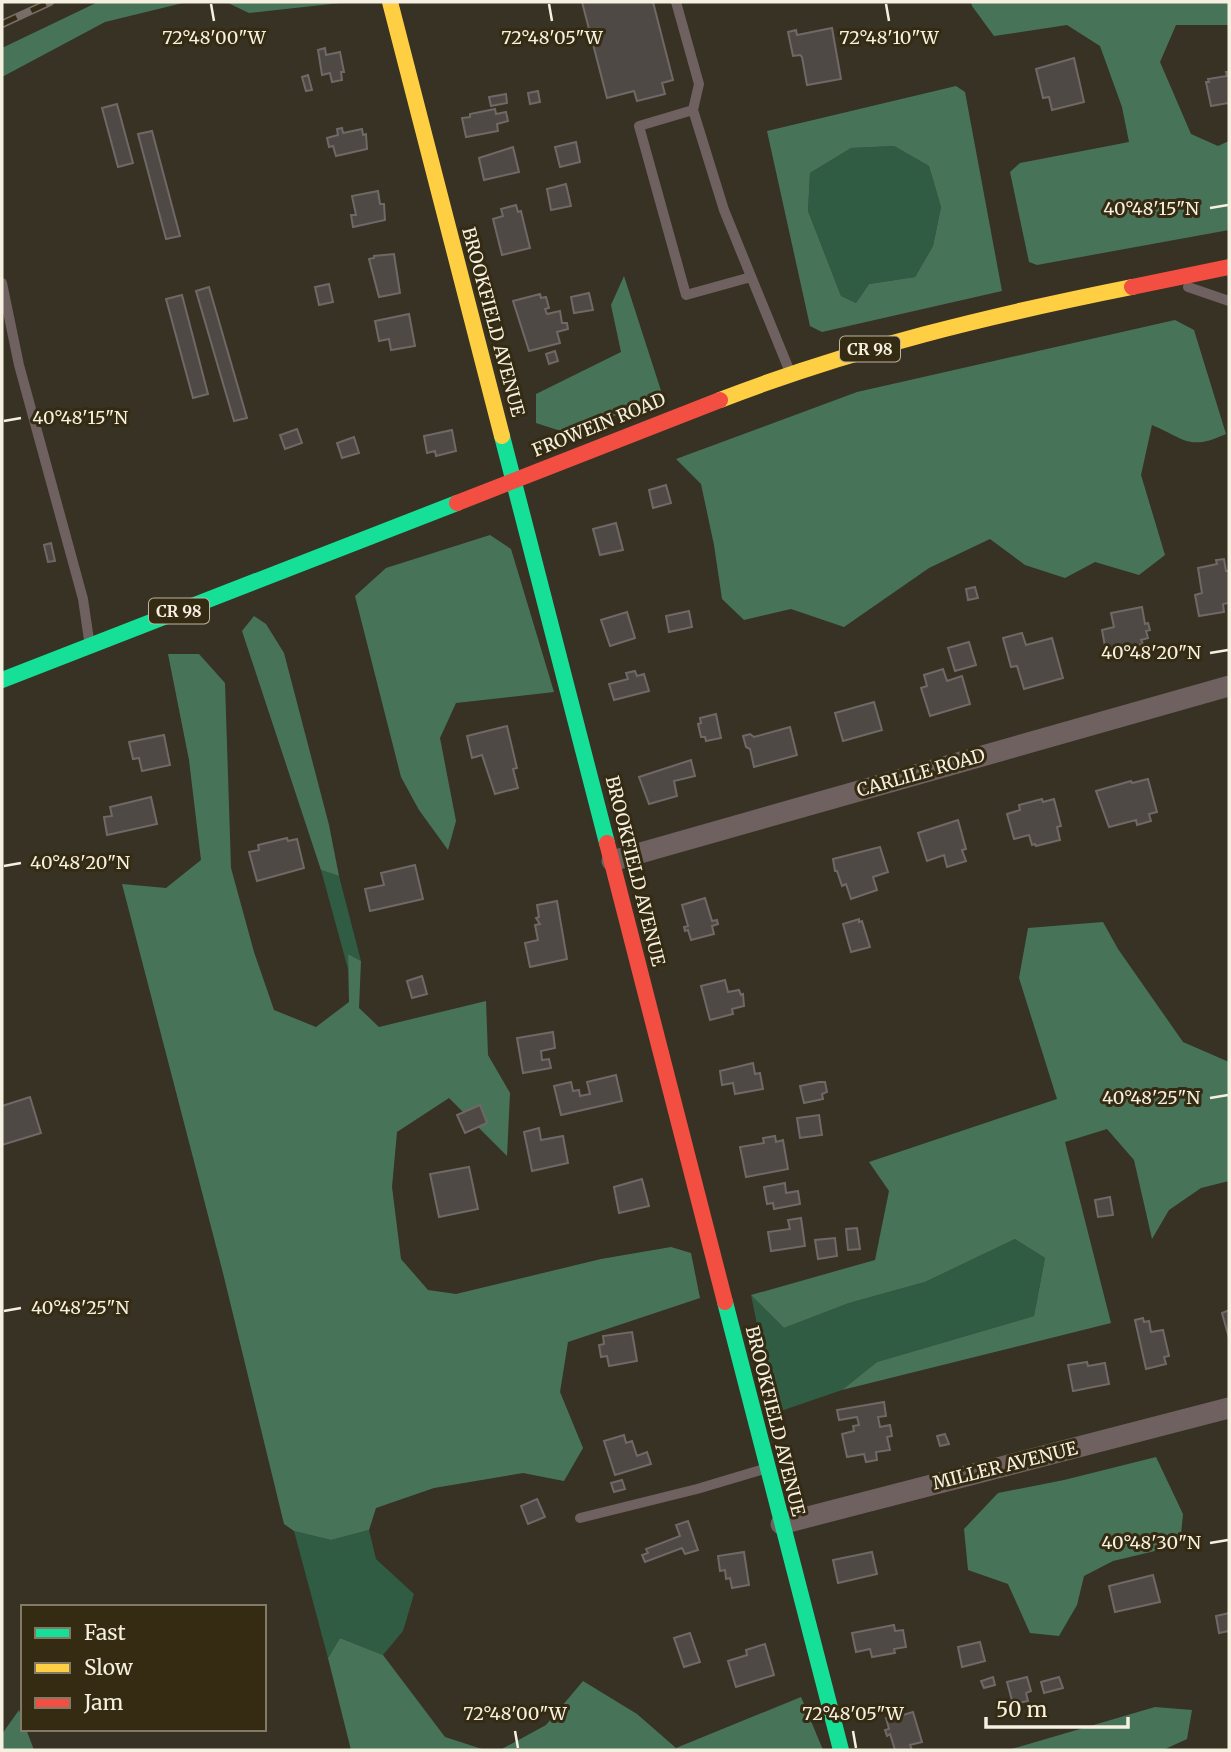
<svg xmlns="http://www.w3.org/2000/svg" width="1231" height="1752" viewBox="0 0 1231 1752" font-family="Merriweather,serif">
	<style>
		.green { fill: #305c43 }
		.forest { fill: #477459; fill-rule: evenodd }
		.building { fill: #4f4946; stroke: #6f6866; stroke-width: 2 }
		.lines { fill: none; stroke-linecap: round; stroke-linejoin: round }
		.lane { stroke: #6e6160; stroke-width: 10 }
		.street { stroke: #6e6160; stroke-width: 21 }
		.fast { stroke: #16e098; stroke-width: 16 }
		.slow { stroke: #ffcf43; stroke-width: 16 }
		.jam { stroke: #f24e42; stroke-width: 16 }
		.rail-casing { stroke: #786e69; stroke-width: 8 }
		.rail { stroke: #352b12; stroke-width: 5; stroke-dasharray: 16; stroke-linecap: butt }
		.ticks { fill: none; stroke: #f6f0e0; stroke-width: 2.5 }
		.labels { text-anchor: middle; stroke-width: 6; stroke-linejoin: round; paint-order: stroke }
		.shield { fill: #352b12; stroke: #bcb5a2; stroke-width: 2 }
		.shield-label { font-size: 16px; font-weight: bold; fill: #f6f0e0 }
		.street-label { font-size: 18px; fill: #f6f0e0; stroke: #352b12 }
		.ticks-label { font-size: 18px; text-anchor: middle; fill: #f6f0e0; stroke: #352b12; stroke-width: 6; stroke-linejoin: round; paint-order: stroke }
	</style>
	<rect width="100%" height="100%" fill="#373224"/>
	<path class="green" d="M894,146L929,166L941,207L933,246L915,277L869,284L856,303L841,296L808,211L810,173L851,148Z
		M321,870L339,876L361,961L348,954V969Z
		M1015,1239L1045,1258L1034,1316L877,1362L842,1390L775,1413L751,1295L784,1328L849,1303L925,1282Z
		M369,1530L376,1559L414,1594L403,1631L383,1655L340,1638L328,1658L294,1531L331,1540Z"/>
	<path class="forest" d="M98,2H187L105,22L2,77V48Z
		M226,2H349L249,13Z
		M971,2H1229V25H1176L1160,62L1191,134L1218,146L1229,141V230L1037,265L1029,262L1010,172L1020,163L1129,142L1122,107L1100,46L1067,25L994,36L972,6Z
		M956,86L965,92L1002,291L822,332L810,326L767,131ZM894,146L929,166L941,207L933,246L915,277L869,284L856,303L841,296L808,211L810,173L851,148Z
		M624,276L664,400L564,432L536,423V394L621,352L611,305Z
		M1175,320L1194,330L1226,434C1189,451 1185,439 1152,425L1141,475L1165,555L1139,575L1095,562L1065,578L1025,565L990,539L929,568L844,627L791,609L744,620L722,599L714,545L701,484L676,459L857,392Z
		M490,535L511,549L554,692L456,703L440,738L456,821L448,850L419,810L401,777L355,596L386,568Z
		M254,616L266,624L284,653L329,825L339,876L321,870L242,631Z
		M168,654H199L225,683L231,868L254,952L274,1010L316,1027L349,1002L348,954L361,961L359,1008L379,1027L486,1001L488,1055L510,1093L507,1156L449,1098L397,1132L392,1187L401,1259L428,1290L456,1294L601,1259L671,1247L691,1253L700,1298L568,1342L560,1392L583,1448L564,1481L523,1473L434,1488L376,1508L369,1530L331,1540L294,1531L284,1524L223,1273L122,884L166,888L201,860L189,760Z
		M1103,922L1118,949L1183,1042L1229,1062V1181L1201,1188L1169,1210L1152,1239L1134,1160L1107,1129L1065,1142L1111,1323L842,1390L877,1362L1034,1316L1045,1258L1015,1239L925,1282L849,1303L784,1328L751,1295L875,1260L889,1191L869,1162L1057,1099L1019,978L1028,928Z
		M1156,1457L1183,1514L1180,1545L1113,1561L1084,1576L1077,1605L1059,1636L1030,1633L1008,1584L968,1570L964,1529L998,1493L1064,1480Z
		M340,1638L383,1655L445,1737L485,1750H351L328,1658Z
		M583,1681L637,1714L676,1748L801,1697L823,1750H500L546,1725Z
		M1155,1707L1192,1710L1187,1739L1163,1750H1008Z
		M19,1710L23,1721V1729H26L34,1750H2V1734Z"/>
	<path class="building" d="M582,2H653L673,80L662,83L665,94L637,101L634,91L607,98Z
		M832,28L841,79L807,85L802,57L800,55L793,56L788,32L796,30L797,35Z
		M325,48L326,55L340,52L344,72H341L342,80L332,82L330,73L322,75L318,50Z
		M1074,58L1084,102L1052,110L1049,97L1043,98L1036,69Z
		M1226,72H1229V105L1228,103L1211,106L1206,82H1209L1208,79L1227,76Z
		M308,75L312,90L306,91L302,77Z
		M538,91L540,102L530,104L528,93Z
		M506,94L507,103L491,106L489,97Z
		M117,104L133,163L118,167L102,108Z
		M495,109L496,114L506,112L508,121L497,124L498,131L466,137L462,118L470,117V114Z
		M342,128L343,133L362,129L363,135L366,134L367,149L336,156L333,146L329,147L327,138L338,135L337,129Z
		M152,131L180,236L166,239L138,134Z
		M576,142L580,162L560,167L555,147Z
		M513,147L519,172L484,180L479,158Z
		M566,184L571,206L551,210L547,189Z
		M378,191L380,204H384L385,220L353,227L351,215H356L352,196Z
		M516,205L518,212L521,211L530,248L502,255L493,219L503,216L501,209Z
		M394,254L400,293L379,297L369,259L374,258V256Z
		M329,284L333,302L319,305L315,287Z
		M209,287L247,418L234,421L196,291Z
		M589,293L593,310L574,313L571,297Z
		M540,294L541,298L546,297L549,308L545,309L547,314L560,311L562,323H567L568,329L557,332L560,343L529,351L513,301Z
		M182,295L208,394L193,398L166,299Z
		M409,314L415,346L391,350L389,339L379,341L375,321Z
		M555,351L558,361L549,364L546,354Z
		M297,429L302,443L285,449L280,435Z
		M452,430L456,451L436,456L435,451L427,453L424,436Z
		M354,437L359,453L342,458L337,443Z
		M666,485L671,503L653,508L649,490Z
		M616,523L623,550L600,555L593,529Z
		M51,543L55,561L48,562L44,545Z
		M1224,559L1226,571H1229V603L1223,604L1224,612L1199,616L1195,595L1202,593L1198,568L1217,564L1216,560Z
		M975,587L978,598L968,600L966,589Z
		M1142,607L1145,624L1148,623L1150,630L1146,631L1148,638L1141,640L1143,644L1106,652L1102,630L1114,627L1111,613Z
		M689,611L692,627L669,632L666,616Z
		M627,612L635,638L610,646L601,620Z
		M1022,633L1026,645L1052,638L1063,678L1024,689L1017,666L1011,667L1003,638Z
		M969,642L976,665L955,671L948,648Z
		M943,669L947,681L962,676L970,704L930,716L921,688L927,686L924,675Z
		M635,671L637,676L644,674L649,691L614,700L609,684L628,679L626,673Z
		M874,702L882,730L843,741L835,713Z
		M716,714L721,738L706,741L705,737H701L698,724L701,723L700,718Z
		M507,726L517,768L513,769L518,788L495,794L482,755L472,758L467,736Z
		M790,727L797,755L754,767L750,749L746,747L743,736L750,734L754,737Z
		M164,735L170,765L142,771L139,758L133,759L129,742Z
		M691,760L695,776L674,781L677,796L649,804L639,777Z
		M1148,779L1157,812L1149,814L1151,821L1137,825L1136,820L1109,827L1096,791L1131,781L1132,783Z
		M151,797L157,824L107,835L104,817L112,816L110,807Z
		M1042,799L1043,802L1054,799L1061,826L1057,827L1060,840L1036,846L1035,844L1032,845L1029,835L1014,839L1007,814L1020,810L1019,805Z
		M958,820L966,849L962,850L966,861L947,867L944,855L927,861L918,833Z
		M287,838L288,841L297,839L304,868L257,881L249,852L259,850L258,845Z
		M880,847L888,872L873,877L877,890L851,899L846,884L842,886L837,871H835L833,859Z
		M415,865L423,899L370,911L365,889L384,885L381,873Z
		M705,898L712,921L717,920L718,924L712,926L714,934L691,940L688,930L685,931L684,927L688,926L682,905Z
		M557,901L567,959L530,967L525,943L538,940L535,925L540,924L536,918L539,917L537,905Z
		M859,919V922L862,921L870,947L851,952L843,924Z
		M422,976L427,994L412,998L407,981Z
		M725,980L728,992L739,990L741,995L743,994L744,1006L732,1009L733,1014L710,1020L701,986Z
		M553,1032L555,1048L541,1051L542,1060L549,1059L551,1068L523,1073L517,1038Z
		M753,1063L755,1074L760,1073L763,1089L735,1094L733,1083L722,1085L720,1071Z
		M616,1075L622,1101L561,1115L554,1086L571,1082L573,1091L579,1090L580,1096L590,1094L587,1082Z
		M819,1082H825L827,1092L822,1094L823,1099L804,1103L800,1086Z
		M30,1097L41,1133L2,1145V1106Z
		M480,1105L487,1123L465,1133L457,1115Z
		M819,1115L822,1135L800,1138L797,1118Z
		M539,1128L541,1140L563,1136L568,1163L532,1171L524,1132Z
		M775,1136L776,1142L783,1140L788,1169L746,1177L740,1147L764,1143L763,1138Z
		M469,1167L478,1209L439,1217L430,1174Z
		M642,1179L649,1206L619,1213L614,1187Z
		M785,1183L786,1193L798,1191L800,1204L774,1209L773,1203L767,1204L764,1187Z
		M1110,1197L1113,1215L1098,1217L1095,1200Z
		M801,1218L805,1246L771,1251L768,1232L790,1229L788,1220Z
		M857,1228L860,1249L848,1250L846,1229Z
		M835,1238L837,1256L818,1259L815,1240Z
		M1229,1310V1338L1222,1313Z
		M1143,1318L1144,1322L1149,1321L1151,1332L1163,1330L1169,1356L1164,1357L1166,1364L1146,1369L1135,1320Z
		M632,1332L637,1361L609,1366L607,1356L601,1357L599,1345L604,1344L603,1336Z
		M1087,1362L1088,1366L1105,1363L1109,1384L1073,1391L1068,1365Z
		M884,1402L886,1416L878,1417L880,1427L890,1425L892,1436L887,1437L890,1450L876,1452L877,1460L866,1462L864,1454L847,1457L842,1434L854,1431L853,1426L859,1425L857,1417L839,1420L837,1410Z
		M945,1434L949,1444L940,1446L937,1436Z
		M624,1435L626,1443L632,1441L637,1456L647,1452L651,1464L615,1475L604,1441Z
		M622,1480L625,1489L614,1492L611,1483Z
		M537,1499L545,1517L528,1524L521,1506Z
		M688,1521L698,1550L685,1554L682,1548L645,1562L642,1555L648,1553L646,1549L680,1536L676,1525Z
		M744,1552L749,1585L732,1588L730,1578L726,1579L725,1570L720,1571L718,1556Z
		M872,1552L877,1574L838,1583L833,1560Z
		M1153,1575L1160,1602L1115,1612L1109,1586Z
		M1229,1613V1631L1219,1633L1216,1616Z
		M894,1625L895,1631L903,1630L906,1647L894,1649L895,1653L872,1657L870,1649L856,1652L852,1633Z
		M690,1633L700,1662L684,1667L674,1638Z
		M980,1642L985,1661L962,1667L958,1647Z
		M765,1644L774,1675L736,1687L728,1661L747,1655L746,1650Z
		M993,1677L995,1685L984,1688L981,1681Z
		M1027,1677L1031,1691L1026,1693L1028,1701L1013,1704L1007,1682Z
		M1059,1677L1063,1688L1044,1693L1041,1682Z
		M902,1711L903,1715L913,1712L922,1742L910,1745L912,1750H895L890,1734L887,1736L885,1730L889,1729L886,1718L898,1715L897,1712Z"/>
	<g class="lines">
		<path class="lane" d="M676,2L699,84L693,110
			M751,277L686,295L639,126L693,110L724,210L790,372
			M2,283L19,365L83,599L89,640
			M1188,287L1229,301
			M580,1518L697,1489L764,1469"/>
		<path class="street" d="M612,861L1229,686
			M781,1524L1229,1408"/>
		<path class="fast" d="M502,436L607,843
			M2,680L457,503
			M725,1302L841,1750"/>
		<path class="slow" d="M390,2L502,436
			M720,400C854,348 992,315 1132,287"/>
		<path class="jam" d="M1132,287L1229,267
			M457,503L720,400
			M607,843L725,1302"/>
		<g class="rail-casing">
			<path id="rail" d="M2,24L50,2"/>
		</g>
		<use href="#rail" class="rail"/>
	</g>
	<path class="ticks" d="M211,4L214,21M549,4L552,21M886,4L889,21M1210,208L1228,205M4,421L21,418M1210,653L1228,650M4,866L21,863M1210,1098L1228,1095M4,1311L21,1308M1210,1543L1228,1540M515,1731L518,1748M853,1731L856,1748"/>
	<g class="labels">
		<g class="shield">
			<rect x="840" y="336.5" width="60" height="25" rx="5"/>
			<rect x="149" y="598.5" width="60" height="25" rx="5"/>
		</g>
		<g class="shield-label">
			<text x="870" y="355">CR 98</text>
			<text x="179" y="617">CR 98</text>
		</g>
		<g class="street-label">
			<text transform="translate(493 322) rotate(75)" y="6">BROOKFIELD AVENUE</text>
			<text transform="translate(599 425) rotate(-22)" y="6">FROWEIN ROAD</text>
			<text transform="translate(921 773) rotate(-16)" y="6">CARLILE ROAD</text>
			<text transform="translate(635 871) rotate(76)" y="6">BROOKFIELD AVENUE</text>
			<text transform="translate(775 1421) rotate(76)" y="6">BROOKFIELD AVENUE</text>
			<text transform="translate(1005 1466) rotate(-14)" y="6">MILLER AVENUE</text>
		</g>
	</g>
	<g class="ticks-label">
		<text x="214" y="44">72°48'00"W</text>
		<text x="552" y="44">72°48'05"W</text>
		<text x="889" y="44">72°48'10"W</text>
		<text x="1151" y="215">40°48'15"N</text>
		<text x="80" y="424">40°48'15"N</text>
		<text x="1151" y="659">40°48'20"N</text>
		<text x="80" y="869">40°48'20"N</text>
		<text x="1151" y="1104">40°48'25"N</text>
		<text x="80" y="1314">40°48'25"N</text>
		<text x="1151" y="1549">40°48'30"N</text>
		<text x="515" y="1720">72°48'00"W</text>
		<text x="853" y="1720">72°48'05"W</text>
	</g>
	<rect width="1231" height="1752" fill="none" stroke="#f6f0e0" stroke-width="7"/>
	<rect x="21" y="1605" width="245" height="126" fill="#352b12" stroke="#827a64" stroke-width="2"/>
	<rect x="35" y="1628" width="35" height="10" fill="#16e098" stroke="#827a64" stroke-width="2"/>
	<text x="84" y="1640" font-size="21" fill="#f6f0e0">Fast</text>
	<rect x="35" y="1663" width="35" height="10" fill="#ffcf43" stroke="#827a64" stroke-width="2"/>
	<text x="84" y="1675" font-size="21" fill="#f6f0e0">Slow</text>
	<rect x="35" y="1698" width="35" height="10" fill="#f24e42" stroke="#827a64" stroke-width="2"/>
	<text x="84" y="1710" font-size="21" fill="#f6f0e0">Jam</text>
	<path d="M986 1717v10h142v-10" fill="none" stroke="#f6f0e0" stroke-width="3.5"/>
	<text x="996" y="1717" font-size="21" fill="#f6f0e0" stroke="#352b12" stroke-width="5" paint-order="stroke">50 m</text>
</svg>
